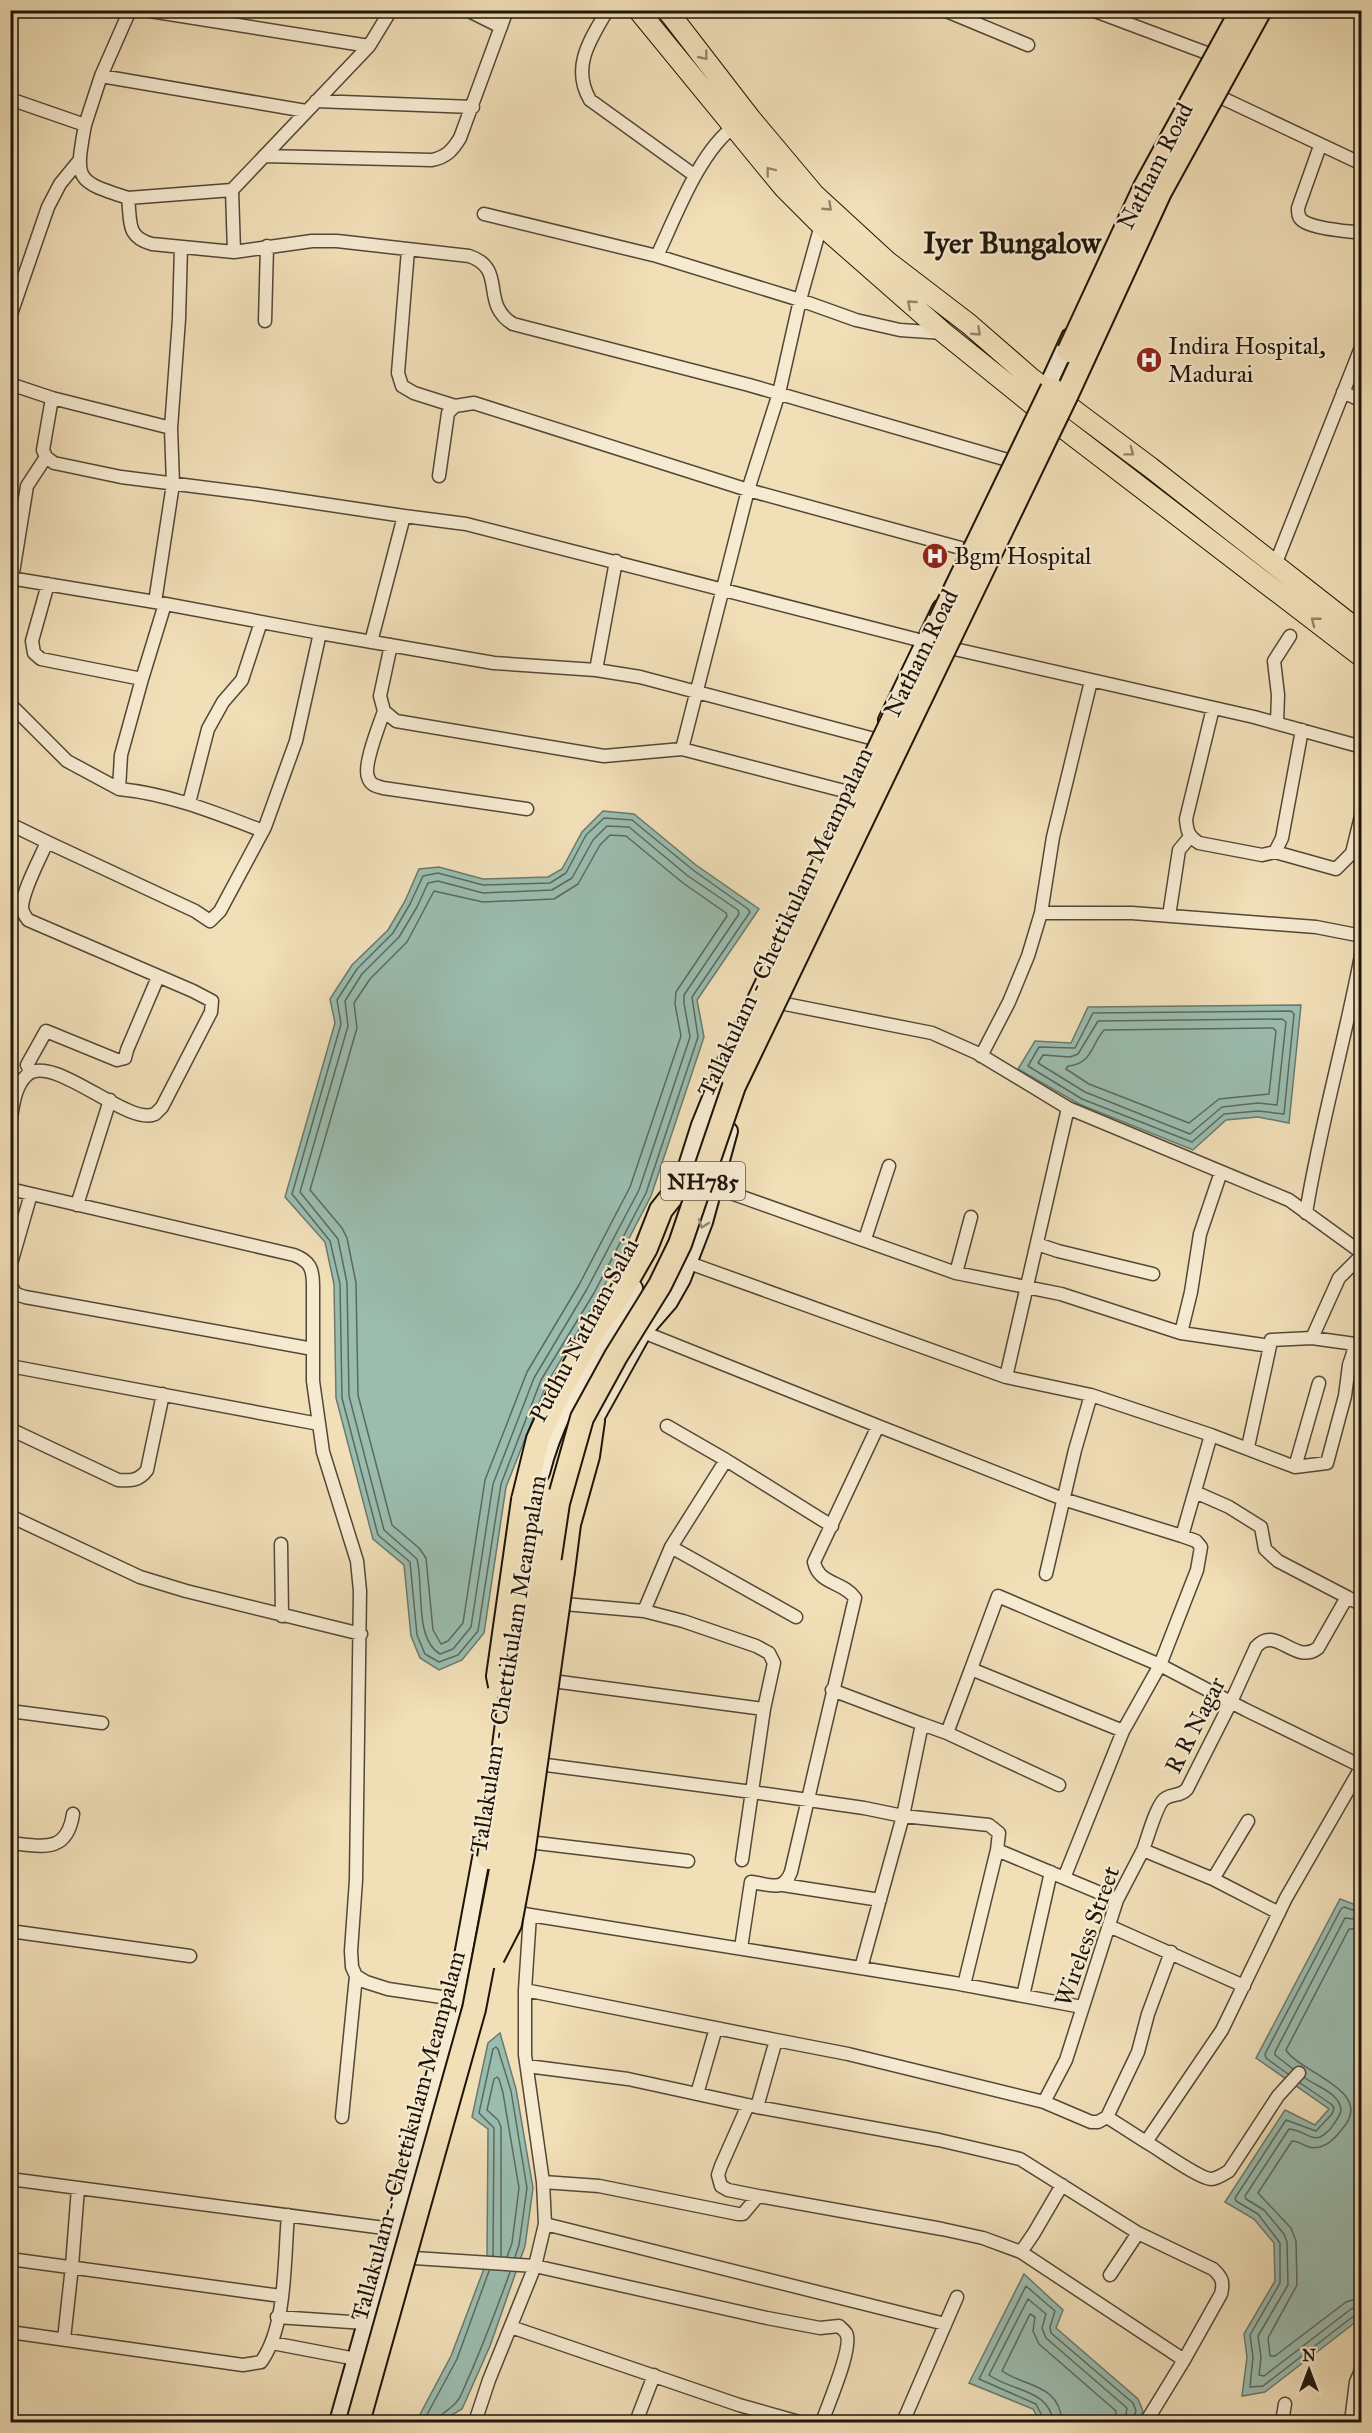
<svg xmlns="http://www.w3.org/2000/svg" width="1372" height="2433" viewBox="0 0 1372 2433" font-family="'IM FELL Great Primer',serif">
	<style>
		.water { fill: #9bbdb0; stroke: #697a6e; stroke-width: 1.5 }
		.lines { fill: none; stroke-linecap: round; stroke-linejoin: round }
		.shore { stroke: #5c695d; stroke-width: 1.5 }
		.canal { stroke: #9bbdb0; stroke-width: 14 }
		.street-casing { stroke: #534836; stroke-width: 15 }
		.secondary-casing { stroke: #1e150a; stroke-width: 20 }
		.primary-casing { stroke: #1e150a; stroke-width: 22 }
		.highway-casing { stroke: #1e150a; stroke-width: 26 }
		.street { stroke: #f6ead1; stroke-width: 12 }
		.secondary { stroke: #f6ead1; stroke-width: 16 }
		.primary { stroke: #f1dfb8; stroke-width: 20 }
		.highway { stroke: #f1dfb8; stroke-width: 22 }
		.highway-bridge-casing { stroke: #1e150a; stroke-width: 26; stroke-linecap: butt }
		.highway-bridge { stroke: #f1dfb8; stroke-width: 22 }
		.oneway { stroke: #92846a }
		.oneway2 { stroke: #958a77 }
		.labels { text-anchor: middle; stroke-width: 4.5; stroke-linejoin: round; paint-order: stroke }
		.shield { fill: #f6ead1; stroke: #5f5546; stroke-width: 1.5 }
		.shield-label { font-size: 22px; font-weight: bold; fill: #1e150a }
		.street-label { font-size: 24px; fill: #1e150a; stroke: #f6ead1 }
		.poi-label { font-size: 24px; fill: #1e150a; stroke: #f6ead1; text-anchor: start }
		.district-label { font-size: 30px; font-weight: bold; fill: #1e150a; stroke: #f6ead1 }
	</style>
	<rect width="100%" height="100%" fill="#f1dfb8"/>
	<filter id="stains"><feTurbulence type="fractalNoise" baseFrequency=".00333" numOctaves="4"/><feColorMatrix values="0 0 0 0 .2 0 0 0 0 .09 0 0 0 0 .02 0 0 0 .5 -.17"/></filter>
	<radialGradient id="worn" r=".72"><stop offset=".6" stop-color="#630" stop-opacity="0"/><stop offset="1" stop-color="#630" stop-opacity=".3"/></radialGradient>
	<path class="water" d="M603,811L634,814L696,865L759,909L697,1000L704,1037L651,1196L599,1296L547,1383L506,1487L484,1633L462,1660L439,1670L420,1658L411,1636L404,1565L373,1539L336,1398L334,1284L325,1242L285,1197L335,1023L330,999L352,965L388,930L405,901L419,869L439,867L483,879L548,877L562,869L582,832Z
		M1301,1005L1289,1123L1258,1117L1226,1120L1193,1150L1079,1104L1018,1069L1035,1041L1071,1043L1088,1007Z
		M1340,1899L1361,1907V2318L1265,2392L1242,2396L1247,2357L1244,2334L1275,2281L1274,2243L1254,2219L1225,2202L1285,2110L1315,2125L1329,2109L1256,2058Z
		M500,2033L516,2089L533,2188L525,2246L490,2346L462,2409L440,2422H416L451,2356L485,2266L487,2256L488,2129L472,2117L488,2043Z
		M1024,2274L1063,2310L1056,2328L1138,2399L1143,2411L1137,2422H1040L1033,2409L969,2383Z"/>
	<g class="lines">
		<path class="shore" d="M604,818L632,820L693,870L748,909L750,912L692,997L698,1037L646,1193L594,1293L541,1380L501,1484L478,1631L458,1655L439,1662L425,1654L417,1635L410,1562L378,1535L342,1398L340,1284L330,1241L292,1194L341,1024L337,1000L357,969L393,933L410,904L423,876L438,873L483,885L550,883L566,873L586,835Z
			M607,826L629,827L688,876L738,910L739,914L684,995V1003L690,1037L639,1190L587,1289L534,1378L493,1484L471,1627L453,1649L440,1654C414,1639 424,1586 417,1559L384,1530L349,1396L347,1283L338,1239L300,1192L348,1026L345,1001L362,974L399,937L417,907L428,883L438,881L483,893L552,890L572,878L593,840Z
			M610,835L626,836L683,883L726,913L727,916L676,992L675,1004L681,1036L630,1187L579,1285L527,1372L485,1480L463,1623L448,1641L441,1644L433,1630L426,1558L419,1548L392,1525L358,1395L356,1283L347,1238L342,1228L310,1190L357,1028L354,1003L370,979L407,942L434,891L483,902L554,899L578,884L600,845Z
			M1291,1011L1294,1014L1284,1114L1258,1111L1224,1114L1192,1142L1082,1099L1028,1066L1039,1047L1075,1048L1093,1013Z
			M1282,1019L1286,1022L1277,1105L1258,1103L1222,1107L1190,1134L1085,1092L1038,1063L1043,1055L1070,1057L1078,1054L1098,1021Z
			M1273,1028L1276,1031L1269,1094L1219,1099L1189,1123L1089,1084L1066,1069L1068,1066C1092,1064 1091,1045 1104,1030Z
			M1362,1929H1349L1286,2050C1299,2072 1370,2089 1346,2124C1337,2136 1326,2151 1309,2147C1303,2145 1298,2141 1292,2141L1258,2193L1291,2228L1296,2241L1297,2285L1268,2338L1270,2356H1275L1346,2302L1362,2297
			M1293,2069L1275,2055V2052L1345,1918L1362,1920
			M1288,2074L1266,2058L1265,2054L1341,1909L1344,1907L1362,1913
			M1305,2078C1318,2087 1341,2094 1341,2111C1339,2118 1335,2122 1331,2128C1313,2149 1308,2130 1289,2129L1245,2196L1246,2199L1264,2210L1284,2234L1287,2242L1288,2285L1258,2336L1261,2357L1259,2375L1264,2376L1351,2309L1362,2306
			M1300,2083L1331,2104L1334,2108L1332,2114L1316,2131L1286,2120L1235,2198L1236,2201L1258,2214L1280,2243V2283L1250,2335L1253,2357L1250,2387L1263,2386L1355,2315L1362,2314
			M493,2256L494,2128L479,2113L493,2049L496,2047L498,2049L511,2091L527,2188L519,2245L515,2257
			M501,2256V2127L498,2120L487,2110L494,2079L497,2077L499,2079L503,2093L519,2188L512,2243L507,2257
			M423,2422L457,2359L489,2271
			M438,2422C439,2411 455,2410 461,2395C479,2355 495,2314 510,2272
			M1045,2422L1036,2404L979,2379L1026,2286L1055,2311L1050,2327L1051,2333L1133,2403L1136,2411L1132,2422
			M1053,2422C1050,2389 1010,2391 989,2375L1028,2299L1046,2314L1042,2328L1046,2338L1127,2408L1125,2422
			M1062,2422C1060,2384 1025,2387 1002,2371L1030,2314L1035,2317L1033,2331L1039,2344L1116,2411L1115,2422"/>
		<path class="canal" d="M655,10L671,30
			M930,308L1027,387
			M1072,419L1078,429L1151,482L1201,522"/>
		<g class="street-casing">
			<path id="street" d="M144,10L369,46L232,190L234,252
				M467,10L501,27
				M944,10L1028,45
				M1092,10L1212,55
				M604,16C588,43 572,69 590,100L694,175
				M369,46L391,10
				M101,76L306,111
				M1218,96L1362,164
				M10,99L85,125C75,180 75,181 128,198C131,222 126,237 152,244L234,252L312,241H337L469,256C508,269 479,303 513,324L749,385L1011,461
				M316,101L473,107
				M85,125L101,76L130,10
				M1320,146L1298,208C1298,213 1298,218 1303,221C1314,229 1347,231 1362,233
				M264,156L432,160C446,157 452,151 460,138L507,10
				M128,198L232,190
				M484,214L657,256L800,300L856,320L900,330L944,333
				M408,250L398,373L402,386L414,393L455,406
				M657,256C675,218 700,150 735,126
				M10,317L48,207L60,184L78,162
				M265,321L267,246
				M10,384L52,398L43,450L46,457L54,463L121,477L256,494L404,516
				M1343,392L1362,401
				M52,398L171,428
				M439,476L448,413L455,406L474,403L748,490L968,550
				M1275,565L1362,345
				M10,578L155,602L320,633
				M12,579L27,486L46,457
				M48,584L32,641L34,653L41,659L142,679L121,755L119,789C170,794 216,813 263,831
				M155,602L173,484L171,428L179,319L181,247
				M371,642L404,516L466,524L950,648L1254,717L1362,747
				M391,645L380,696L384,711L396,721L604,756L682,749L748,490L779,393L800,300L821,225
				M596,670L616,561
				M142,679L165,604
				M10,704L67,761L119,789
				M1213,708L1186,819C1187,831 1188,836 1199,843L1262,855L1275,852L1282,838L1302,730
				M384,711C379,726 363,765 368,777C370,785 376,786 383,788L527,809
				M1277,723L1278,695L1274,661L1290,636
				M682,749L852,793
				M189,803L208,729L223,702L242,680L261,622
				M10,824L47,842
				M1275,852L1336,869L1352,853L1362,812
				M1041,913H1132L1316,927L1362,936
				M1169,916L1179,850L1190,837
				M770,1001L932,1033L977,1053L1068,1108L1006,1377L1091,1395L1211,1435L1182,1536
				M981,1056L1009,1002L1028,956L1041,913L1053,837L1091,681
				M31,1072L27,1065L46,1031L117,1060L125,1058L127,1050L158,977
				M1068,1108L1289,1200L1362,1253
				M10,1123C13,1107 14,1087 27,1075C53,1052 128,1127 155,1114C157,1112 159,1110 162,1107L211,1012L212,1001L193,991L28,920C25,916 22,912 22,907C23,889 40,859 47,842L195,911L210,921L220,911L265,827L296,741L320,633L494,663L596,670L640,677L878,740
				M714,1187L956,1273L1061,1294L1181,1333L1270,1346L1271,1340L1312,1338L1362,1345
				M10,1189L294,1255C310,1261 313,1269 313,1285V1381L323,1452L357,1561L360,1591L356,1880L351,1951L352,1967L356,1976L366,1982L388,1989L455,1999
				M77,1205L110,1100
				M1306,1213C1320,1125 1346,1038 1362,950
				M865,1239L889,1166
				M1037,1244L1058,1251L1153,1274
				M689,1263L1006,1377
				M10,1267L31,1194
				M956,1273L971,1217
				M10,1284L16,1294L25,1297L313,1349
				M643,1332L878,1426L814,1562C819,1585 843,1581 855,1598L791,1872C783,1893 769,1884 751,1882L741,1948
				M1181,1333L1191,1292L1200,1234L1221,1172
				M1312,1338L1339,1278L1362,1255
				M10,1366L319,1424
				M667,1426L726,1460
				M878,1426L1063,1499L1182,1536L1196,1541L1201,1547L1197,1570L1160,1665L1123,1731
				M10,1429L118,1480C130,1481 139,1481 147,1470L163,1394
				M1211,1435L1295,1467L1319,1383
				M1248,1447L1270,1346
				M1295,1467L1327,1463L1345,1396L1349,1365L1356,1344
				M1195,1492L1229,1507L1261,1527L1265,1549L1278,1561L1347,1597
				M10,1516L140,1577L186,1591L361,1634
				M281,1544L282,1616
				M1046,1574L1075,1450L1091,1395
				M553,1603L644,1611L683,1621L756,1646L769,1653L774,1663L764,1709
				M644,1611L671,1547
				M796,1617L671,1547L726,1460L832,1526
				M971,1669L998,1596L1160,1665L1246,1710L1361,1766
				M545,1680L764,1709L742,1860
				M832,1690L922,1724
				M10,1711L102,1723
				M947,1733L1059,1785
				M531,1763L752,1792L864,1808L903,1816L989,1825L999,1833L997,1850L1117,1900
				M520,1841L688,1861
				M10,1843C42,1846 67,1854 73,1814
				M1143,1850C1147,1840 1157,1802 1166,1798C1174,1793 1180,1797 1187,1789L1231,1702L1256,1647C1276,1624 1295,1666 1318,1648L1347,1597L1362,1605
				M1213,1879L1279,1913
				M783,1885L880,1900
				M510,1910L530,1915L525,1990L776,2040L757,2107L628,2079L527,2066
				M530,1915L954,1983L1082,2007
				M1109,1926L1244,1986
				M10,1931L190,1956
				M861,1968L903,1816L922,1724L947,1733L971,1669L1123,1731L1064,1878
				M964,1985L997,1850
				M1023,1996L1051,1872
				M776,2040L848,2054L1044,2102L1091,2122H1098L1107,2117L1146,2142L1222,2030L1286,1898L1362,1766
				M697,2094L716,2028
				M1044,2102L1066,2060L1117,1900L1143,1850L1213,1879L1248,1821
				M748,2105L721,2166L718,2175L721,2186L728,2190L758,2196L942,2229L983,2238L1021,2252L1184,2360L1146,2422
				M757,2107L939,2140L1020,2159L1138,2233L1213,2269C1222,2277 1224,2282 1221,2294L1184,2360
				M342,2117L356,1976
				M1107,2117L1138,2052L1148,2014L1171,1952
				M1146,2142C1159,2149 1198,2178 1211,2179C1217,2179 1224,2174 1229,2171L1278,2096L1299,2073
				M10,2179L392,2229
				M543,2182L599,2186L738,2214H743L758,2196
				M545,2224L945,2324
				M1021,2252L1034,2233L1062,2185
				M414,2258L535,2266L767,2318L820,2328L839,2326C840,2327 846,2332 846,2333C854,2346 827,2407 822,2422
				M10,2259L281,2296
				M1110,2275L1138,2233
				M277,2317L365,2323
				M511,2327L739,2405L799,2422
				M10,2332L243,2365L261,2362C287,2326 284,2259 288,2215
				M64,2339L72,2266L78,2188
				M272,2343L356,2359
				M475,2422L489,2380L535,2266L545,2224L543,2182L525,2055V1990
				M636,2422L654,2375
				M903,2422L957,2297
				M1282,2422L1285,2404
				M1351,2422L1356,2382L1362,2368"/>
		</g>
		<g class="secondary-casing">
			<path id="secondary" d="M1042,398L1070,337
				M887,720L941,608
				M678,1194L700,1125L726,1061
				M588,1431L643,1332L669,1302L682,1279L704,1222L729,1131
				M541,1473C552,1428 575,1387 598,1347C610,1327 624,1309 634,1288
				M338,2422L421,2128L455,1999L484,1842"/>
		</g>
		<g class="primary-casing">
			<path id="primary" d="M638,10L784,188L821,225L944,333L1037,408L1362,657
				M667,10L751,119L814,194L888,262L969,324L1031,378L1150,467L1362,633"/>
		</g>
		<g class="highway-casing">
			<path id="highway" d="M523,1500L538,1439L556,1399L592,1333L615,1302L646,1248L661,1210L681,1185
				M563,1571L569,1524L588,1456L593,1421"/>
		</g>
		<use href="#street" class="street"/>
		<use href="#secondary" class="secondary"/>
		<use href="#primary" class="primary"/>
		<use href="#highway" class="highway"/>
		<g class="highway-bridge-casing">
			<path id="highway-bridge" d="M1069,351L1145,187L1242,10
				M940,621L1052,389
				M727,1072L739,1042L897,711
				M500,1686L498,1676L523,1500
				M489,1858C506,1738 518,1617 544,1499
				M493,1957L510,1924L523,1855L563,1571
				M358,2422L474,2009L510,1823L558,1503L582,1418L616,1356L660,1285L680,1244L734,1086L1067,394L1160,192L1260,10"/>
		</g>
		<use href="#highway-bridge" class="highway-bridge"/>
	</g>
	<defs><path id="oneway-chevron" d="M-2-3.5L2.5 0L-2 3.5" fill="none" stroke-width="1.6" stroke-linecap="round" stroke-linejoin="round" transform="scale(1.5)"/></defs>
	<g class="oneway">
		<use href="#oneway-chevron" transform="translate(704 56) rotate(51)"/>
		<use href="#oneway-chevron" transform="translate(770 171) rotate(-128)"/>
		<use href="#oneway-chevron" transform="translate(828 207) rotate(43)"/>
		<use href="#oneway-chevron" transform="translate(911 304) rotate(-139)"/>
		<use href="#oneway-chevron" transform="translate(977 332) rotate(43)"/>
		<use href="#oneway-chevron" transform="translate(1130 452) rotate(37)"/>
		<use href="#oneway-chevron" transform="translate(1315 621) rotate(-142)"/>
	</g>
	<use class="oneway2" href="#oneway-chevron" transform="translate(703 1224) rotate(109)"/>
	<defs>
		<g id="hospital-disc" transform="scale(1.35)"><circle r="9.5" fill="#8f2418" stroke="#f6ead1"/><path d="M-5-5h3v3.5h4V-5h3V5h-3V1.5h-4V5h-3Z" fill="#fff"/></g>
	</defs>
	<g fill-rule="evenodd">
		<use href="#hospital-disc" x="1149" y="360"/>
		<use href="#hospital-disc" x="935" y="556"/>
	</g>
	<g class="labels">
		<rect class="shield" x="661" y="1162" width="84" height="38" rx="4.5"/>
		<g class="shield-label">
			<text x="703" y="1189">NH785</text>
		</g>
		<g class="street-label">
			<text transform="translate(1155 166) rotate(-63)" y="8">Natham Road</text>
			<text transform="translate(921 653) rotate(-64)" y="8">Natham Road</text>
			<text transform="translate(785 922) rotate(-65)" y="8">Tallakulam - Chettikulam Meampalam</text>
			<text transform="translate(584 1330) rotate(-62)" y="8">Pudhu Natham Salai</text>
			<text transform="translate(508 1664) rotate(-81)" y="8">Tallakulam - Chettikulam Meampalam</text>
			<text transform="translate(1195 1725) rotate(-63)" y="8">R R Nagar</text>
			<text transform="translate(1087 1936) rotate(-70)" y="8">Wireless Street</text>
			<text transform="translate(408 2136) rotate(-75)" y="8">Tallakulam - Chettikulam Meampalam</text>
		</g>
		<g class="poi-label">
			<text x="1168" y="354">Indira Hospital,<tspan x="1168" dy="28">Madurai</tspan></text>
			<text x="954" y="564">Bgm Hospital</text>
		</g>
		<g class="district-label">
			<text x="1012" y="253">Iyer Bungalow</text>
		</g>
	</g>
	<rect width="1372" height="2433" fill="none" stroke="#f1dfb8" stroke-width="36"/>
	<rect x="12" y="12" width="1348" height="2409" fill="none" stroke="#1e150a" stroke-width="3"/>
	<rect x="18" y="18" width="1336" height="2397" fill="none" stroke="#1e150a" stroke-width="1.5"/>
	<g transform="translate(1309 2370)" stroke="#f6ead1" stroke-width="4.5" paint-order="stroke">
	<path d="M0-4.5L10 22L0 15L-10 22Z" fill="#1e150a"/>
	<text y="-9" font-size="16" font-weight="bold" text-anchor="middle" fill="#1e150a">N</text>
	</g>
	<rect width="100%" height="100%" filter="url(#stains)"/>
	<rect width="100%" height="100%" fill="url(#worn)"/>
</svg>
